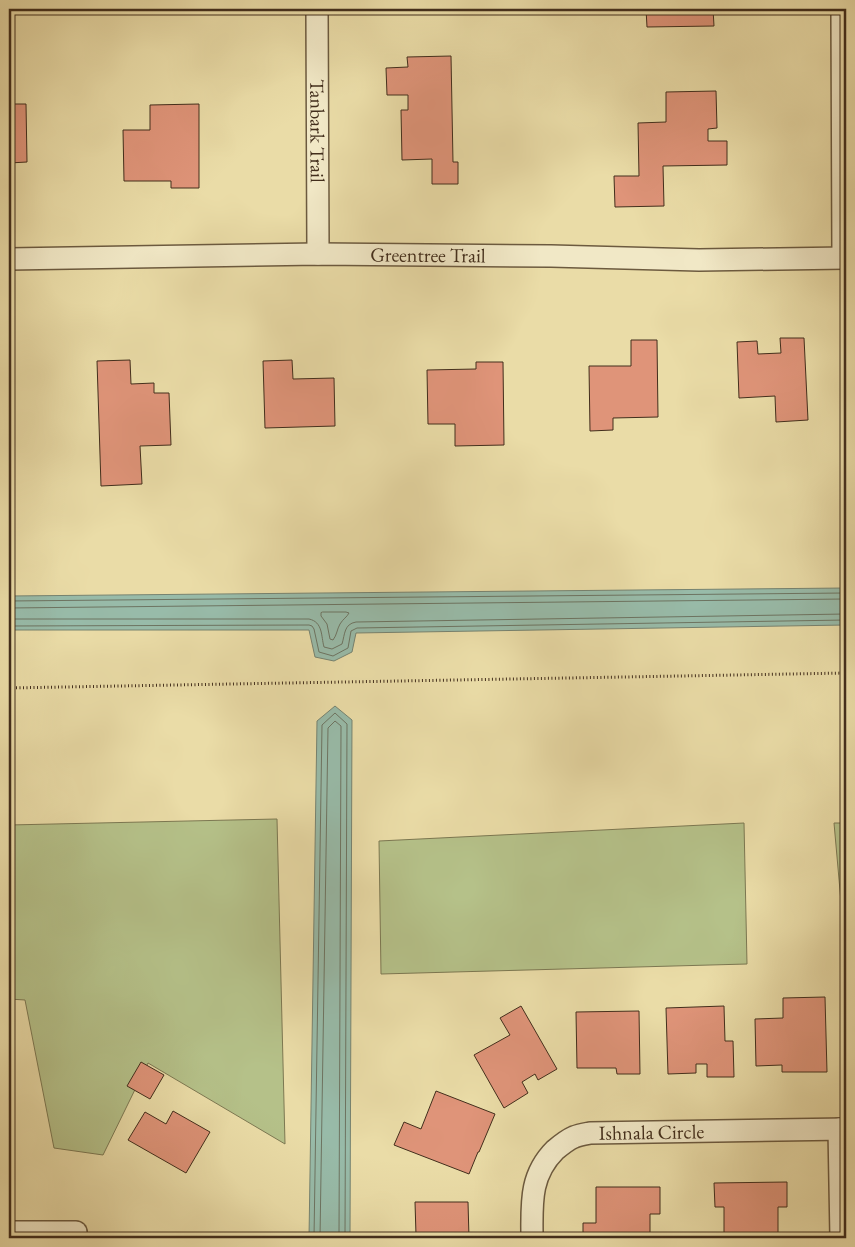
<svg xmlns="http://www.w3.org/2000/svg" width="855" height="1247" viewBox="0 0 855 1247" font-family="'EB Garamond',serif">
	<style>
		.green { fill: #b5c189; stroke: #7c7852 }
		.water { fill: #98bba9; stroke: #768371 }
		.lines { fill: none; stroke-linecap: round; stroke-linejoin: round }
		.shore { stroke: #6d7462; stroke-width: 1 }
		.building { fill: #df9479; stroke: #422e1c }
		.minor-casing { stroke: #6c5a3f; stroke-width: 24 }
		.path { stroke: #422e1c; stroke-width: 3; stroke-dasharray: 1 2.5; stroke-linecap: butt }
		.minor { stroke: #f1e8c6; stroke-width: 21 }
		.labels { text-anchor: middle; stroke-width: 4.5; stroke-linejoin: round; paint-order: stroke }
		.street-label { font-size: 20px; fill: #422e1c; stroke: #f1e8c6 }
	</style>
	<rect width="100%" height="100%" fill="#eadca7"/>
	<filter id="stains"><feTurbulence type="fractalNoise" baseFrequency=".004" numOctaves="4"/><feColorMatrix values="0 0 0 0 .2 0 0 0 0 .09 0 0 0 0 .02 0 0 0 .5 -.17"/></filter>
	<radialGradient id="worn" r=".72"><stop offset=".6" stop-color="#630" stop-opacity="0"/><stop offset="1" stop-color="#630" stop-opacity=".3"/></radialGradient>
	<path class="green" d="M277,819L285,1144L148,1063L103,1155L54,1148L25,1000L9,999V825Z
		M744,823L747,964L381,974L379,841Z
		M834,823H846V958Z"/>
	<path class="water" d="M846,588V625L356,633L352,652L334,661L315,657L309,630H9V596Z
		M335,706L352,720L350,1238H309L317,721Z"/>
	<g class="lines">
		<path class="shore" d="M9,601L846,593
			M9,608L846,599
			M323,612H346L349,613C347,617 343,619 340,624C337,629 337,635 333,640L330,639L327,624L321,616V613Z
			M9,619H309C323,622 321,636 324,647L332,649L342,644C345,634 344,624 356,622L846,614
			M9,626L309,625L312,626L314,629L319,652L333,656L348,648L351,631L357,628L846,620
			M314,1238L322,725L335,713L347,724L345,1238
			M320,1238L328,728L335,721L341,726L339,1238"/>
	</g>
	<path class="building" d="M646,9H713L714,26L647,27Z
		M451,56L453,162H458V184H432V159L402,160L401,110H408V95H387L386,68L408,67L407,57Z
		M716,91L717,128L708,129V141H727V165L663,166L664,206L615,207L614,176H639L638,123L666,122V92Z
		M9,104H26L27,162L9,163Z
		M199,104V188H171V181H124L123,130H150V105Z
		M780,338H804L808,420L776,422L775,396L739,398L737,342L757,341L758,354L781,353Z
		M631,340H657L658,417L613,418V430L590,431L589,366H631Z
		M130,360L131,384L154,383V393H169L171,445L140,446L142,484L101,486L97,361Z
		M292,360L293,379L334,378L335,426L265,428L263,361Z
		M476,362H503L504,445L455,446V424H428L427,370L476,369Z
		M825,997L827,1072H782V1065L756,1066L755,1019L783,1018V998Z
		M845,1003H846V1064Z
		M521,1006L557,1069L538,1080L535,1074L522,1082L528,1093L504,1108L474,1055L510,1035L500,1018Z
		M724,1006L725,1041H733L734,1077H707V1064H696V1073L668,1074L666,1008Z
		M639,1011L640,1074H617L616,1068H577L576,1012Z
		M141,1062L164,1075L150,1099L127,1086Z
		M436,1091L495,1114L479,1152H478L469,1174L394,1145L404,1122L421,1129Z
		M173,1111L210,1132L186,1173L128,1140L145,1112L166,1124Z
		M787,1182V1207H778V1238H724V1207H715L714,1183Z
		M596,1187H660V1214H650V1238H583V1223H596Z
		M415,1202H468L469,1238H395V1235H416Z"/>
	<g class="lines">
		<g class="minor-casing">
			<g id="minor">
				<path id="s1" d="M317,9L318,254"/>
				<path d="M842,9L843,258"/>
				<path id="s2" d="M9,259L318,254L551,256L699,260L846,258"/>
				<path d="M839,1129L841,1238"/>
				<path d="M9,1232H76"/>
				<path id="s3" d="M532,1238C532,1205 529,1176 555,1150C561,1145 567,1140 574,1137C579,1135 585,1134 590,1133L846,1129"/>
			</g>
		</g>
		<path class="path" d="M9,688L846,673"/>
		<use href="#minor" class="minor"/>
	</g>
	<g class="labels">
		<g class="street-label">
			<text dy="7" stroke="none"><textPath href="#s1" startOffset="122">Tanbark Trail</textPath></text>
			<text dy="7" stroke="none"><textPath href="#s2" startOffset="419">Greentree Trail</textPath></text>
			<text dy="7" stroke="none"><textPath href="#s3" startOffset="195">Ishnala Circle</textPath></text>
		</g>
	</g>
	<rect width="855" height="1247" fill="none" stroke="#eadca7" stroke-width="30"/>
	<rect x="10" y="10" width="835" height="1227" fill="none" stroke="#422e1c" stroke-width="2.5"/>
	<rect x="15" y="15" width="825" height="1217" fill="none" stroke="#422e1c"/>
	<rect width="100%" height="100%" filter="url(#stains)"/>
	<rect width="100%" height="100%" fill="url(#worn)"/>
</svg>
